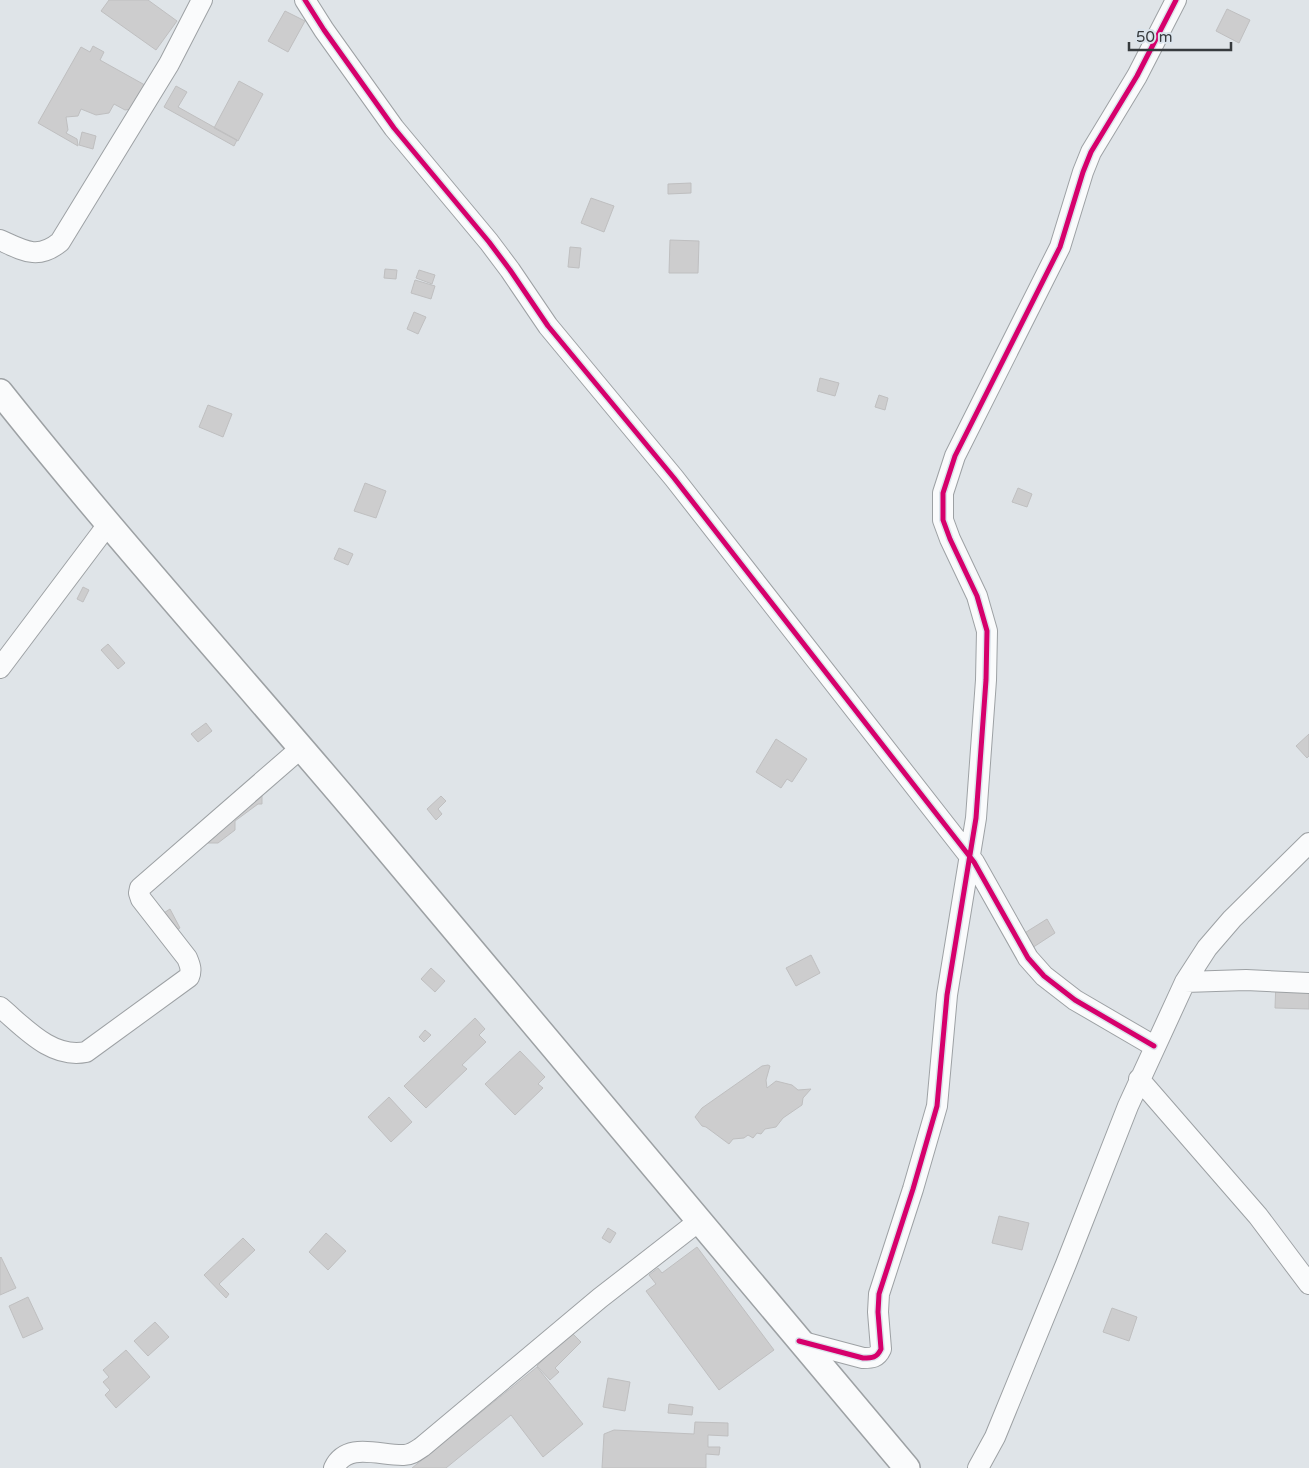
<svg xmlns="http://www.w3.org/2000/svg" width="1309" height="1468" viewBox="0 0 1309 1468" font-family="'Varela Round',sans-serif">
	<style>
		.building { fill: #cdcdce; stroke: #bfbfc0 }
		.lines { fill: none; stroke-linecap: round; stroke-linejoin: round }
		.minor-casing { stroke: #9da1a4; stroke-width: 22 }
		.major-casing { stroke: #9da1a4; stroke-width: 28 }
		.minor { stroke: #fafbfc; stroke-width: 20 }
		.major { stroke: #fafbfc; stroke-width: 25 }
		.cycleway-casing { stroke: #dbe4ec; stroke-width: 8 }
		.cycleway { stroke: #d6006c; stroke-width: 5 }
	</style>
	<rect width="100%" height="100%" fill="#dfe4e8"/>
	<path class="building" d="M109,0H148L177,21L156,50L101,11Z
		M1227,9L1250,20L1239,43L1216,31Z
		M285,11L305,21L288,52L268,41Z
		M93,46L104,52L100,60L152,89L144,107L125,110L114,104L109,113L96,115L81,109L78,116L66,117L68,130L66,133L77,139L78,146L38,123L81,47L90,52Z
		M239,81L263,94L238,141L214,128Z
		M176,86L187,92L178,107L237,140L234,146L164,107Z
		M82,132L96,136L93,149L79,145Z
		M691,183V193L668,194V184Z
		M591,198L614,206L604,232L581,223Z
		M670,240L699,241L698,273H669Z
		M570,247L581,248L579,268L568,267Z
		M385,269L397,270L396,279L384,278Z
		M419,270L435,275L432,284L416,278Z
		M415,280L435,286L431,299L411,293Z
		M414,312L426,317L418,334L407,329Z
		M820,378L839,383L835,396L817,391Z
		M879,395L888,398L885,410L875,407Z
		M208,405L232,414L223,437L199,427Z
		M365,483L386,491L376,518L354,511Z
		M1018,488L1032,494L1027,507L1012,502Z
		M339,548L353,554L348,565L334,559Z
		M83,587L89,590L83,602L77,599Z
		M108,644L125,663L118,669L101,650Z
		M206,723L212,731L198,742L191,734Z
		M1309,734V756L1307,758L1296,746Z
		M776,739L807,759L792,782L787,779L781,788L756,772Z
		M257,788L262,796V804H258L235,821V830L218,843H180Z
		M441,796L446,801L438,809L442,814L436,820L427,809Z
		M170,909L180,928L169,934L159,916Z
		M1047,919L1055,933L1032,948L1023,934Z
		M811,955L820,973L796,986L786,968Z
		M431,968L445,981L435,992L421,979Z
		M1276,981L1309,982V1009L1275,1008Z
		M475,1018L485,1029L479,1035L486,1042L462,1065L467,1069L426,1108L404,1086Z
		M425,1030L431,1035L424,1042L419,1037Z
		M520,1051L545,1077L538,1084L543,1088L515,1115L485,1084Z
		M768,1065L770,1066L766,1080L767,1088L776,1081L792,1085L798,1090L811,1089L803,1098L802,1105L783,1118L776,1127L765,1129L761,1134L757,1133L753,1138L748,1135L744,1138L733,1139L729,1144L706,1127L702,1126L695,1117L702,1108L762,1066Z
		M389,1097L412,1122L391,1142L368,1117Z
		M999,1216L1029,1223L1022,1250L992,1243Z
		M608,1228L616,1233L610,1243L602,1238Z
		M326,1233L346,1251L328,1270L309,1252Z
		M243,1238L255,1250L219,1284L229,1294L226,1298L204,1275Z
		M697,1247L774,1350L719,1390L646,1291L656,1284L649,1275L658,1268L662,1273Z
		M1,1257L16,1288L0,1295V1258Z
		M28,1297L43,1329L23,1338L9,1306Z
		M1112,1308L1137,1317L1129,1341L1103,1332Z
		M155,1322L169,1337L148,1356L134,1341Z
		M571,1332L581,1342L555,1368L559,1372L550,1380L537,1366Z
		M126,1350L150,1377L116,1408L105,1395L110,1390L103,1382L109,1377L103,1370Z
		M537,1367L583,1424L543,1457L511,1415L446,1468H412Z
		M608,1378L630,1382L625,1411L603,1407Z
		M669,1404L693,1407L692,1415L668,1413Z
		M695,1422L728,1423V1436L708,1435V1447H720L719,1455L706,1454V1468H602L604,1434L614,1430L694,1434Z"/>
	<g class="lines">
		<g class="minor-casing">
			<path id="minor" d="M305,0L324,30L394,128L489,242L510,270L548,326L674,478L974,862L1028,958L1044,976L1075,1000L1154,1046
				M0,240C24,251 38,260 60,242L169,64L202,0
				M0,668L109,523
				M1185,982L1246,980L1309,983
				M0,1007C24,1027 51,1059 86,1052L189,977C192,970 190,965 187,958L141,899L139,893L140,888L301,748
				M1139,1079L1258,1216L1309,1284
				M799,1341L863,1358C872,1358 877,1358 881,1349L878,1312L879,1294L913,1189L937,1106L947,995L976,818L986,680L987,631L977,596L950,539L943,520V493L955,456L1060,247L1083,172L1091,152L1137,76L1176,0
				M334,1468C347,1441 380,1456 404,1455C411,1455 416,1451 422,1447L600,1298L699,1221
				M978,1468L995,1437L1066,1264L1128,1106L1185,982L1207,948L1232,919L1309,843"/>
		</g>
		<g class="major-casing">
			<path id="major" d="M0,392C116,538 241,676 361,818C544,1034 724,1252 907,1468"/>
		</g>
		<use href="#minor" class="minor"/>
		<use href="#major" class="major"/>
		<g class="cycleway-casing">
			<path id="cycleway" d="M305,0L324,30L394,128L489,242L510,270L548,326L674,478L974,862L1028,958L1044,976L1075,1000L1154,1046
				M799,1341L863,1358C872,1358 877,1358 881,1349L878,1312L879,1294L913,1189L937,1106L947,995L976,818L986,680L987,631L977,596L950,539L943,520V493L955,456L1060,247L1083,172L1091,152L1137,76L1176,0"/>
		</g>
		<use href="#cycleway" class="cycleway"/>
	</g>
	<path d="M1129 42v8h102v-8" fill="none" stroke="#373b3e" stroke-width="2.5"/>
	<text x="1136" y="42" font-size="15" fill="#373b3e" stroke="#dbe4ec" stroke-width="4" paint-order="stroke">50 m</text>
</svg>
